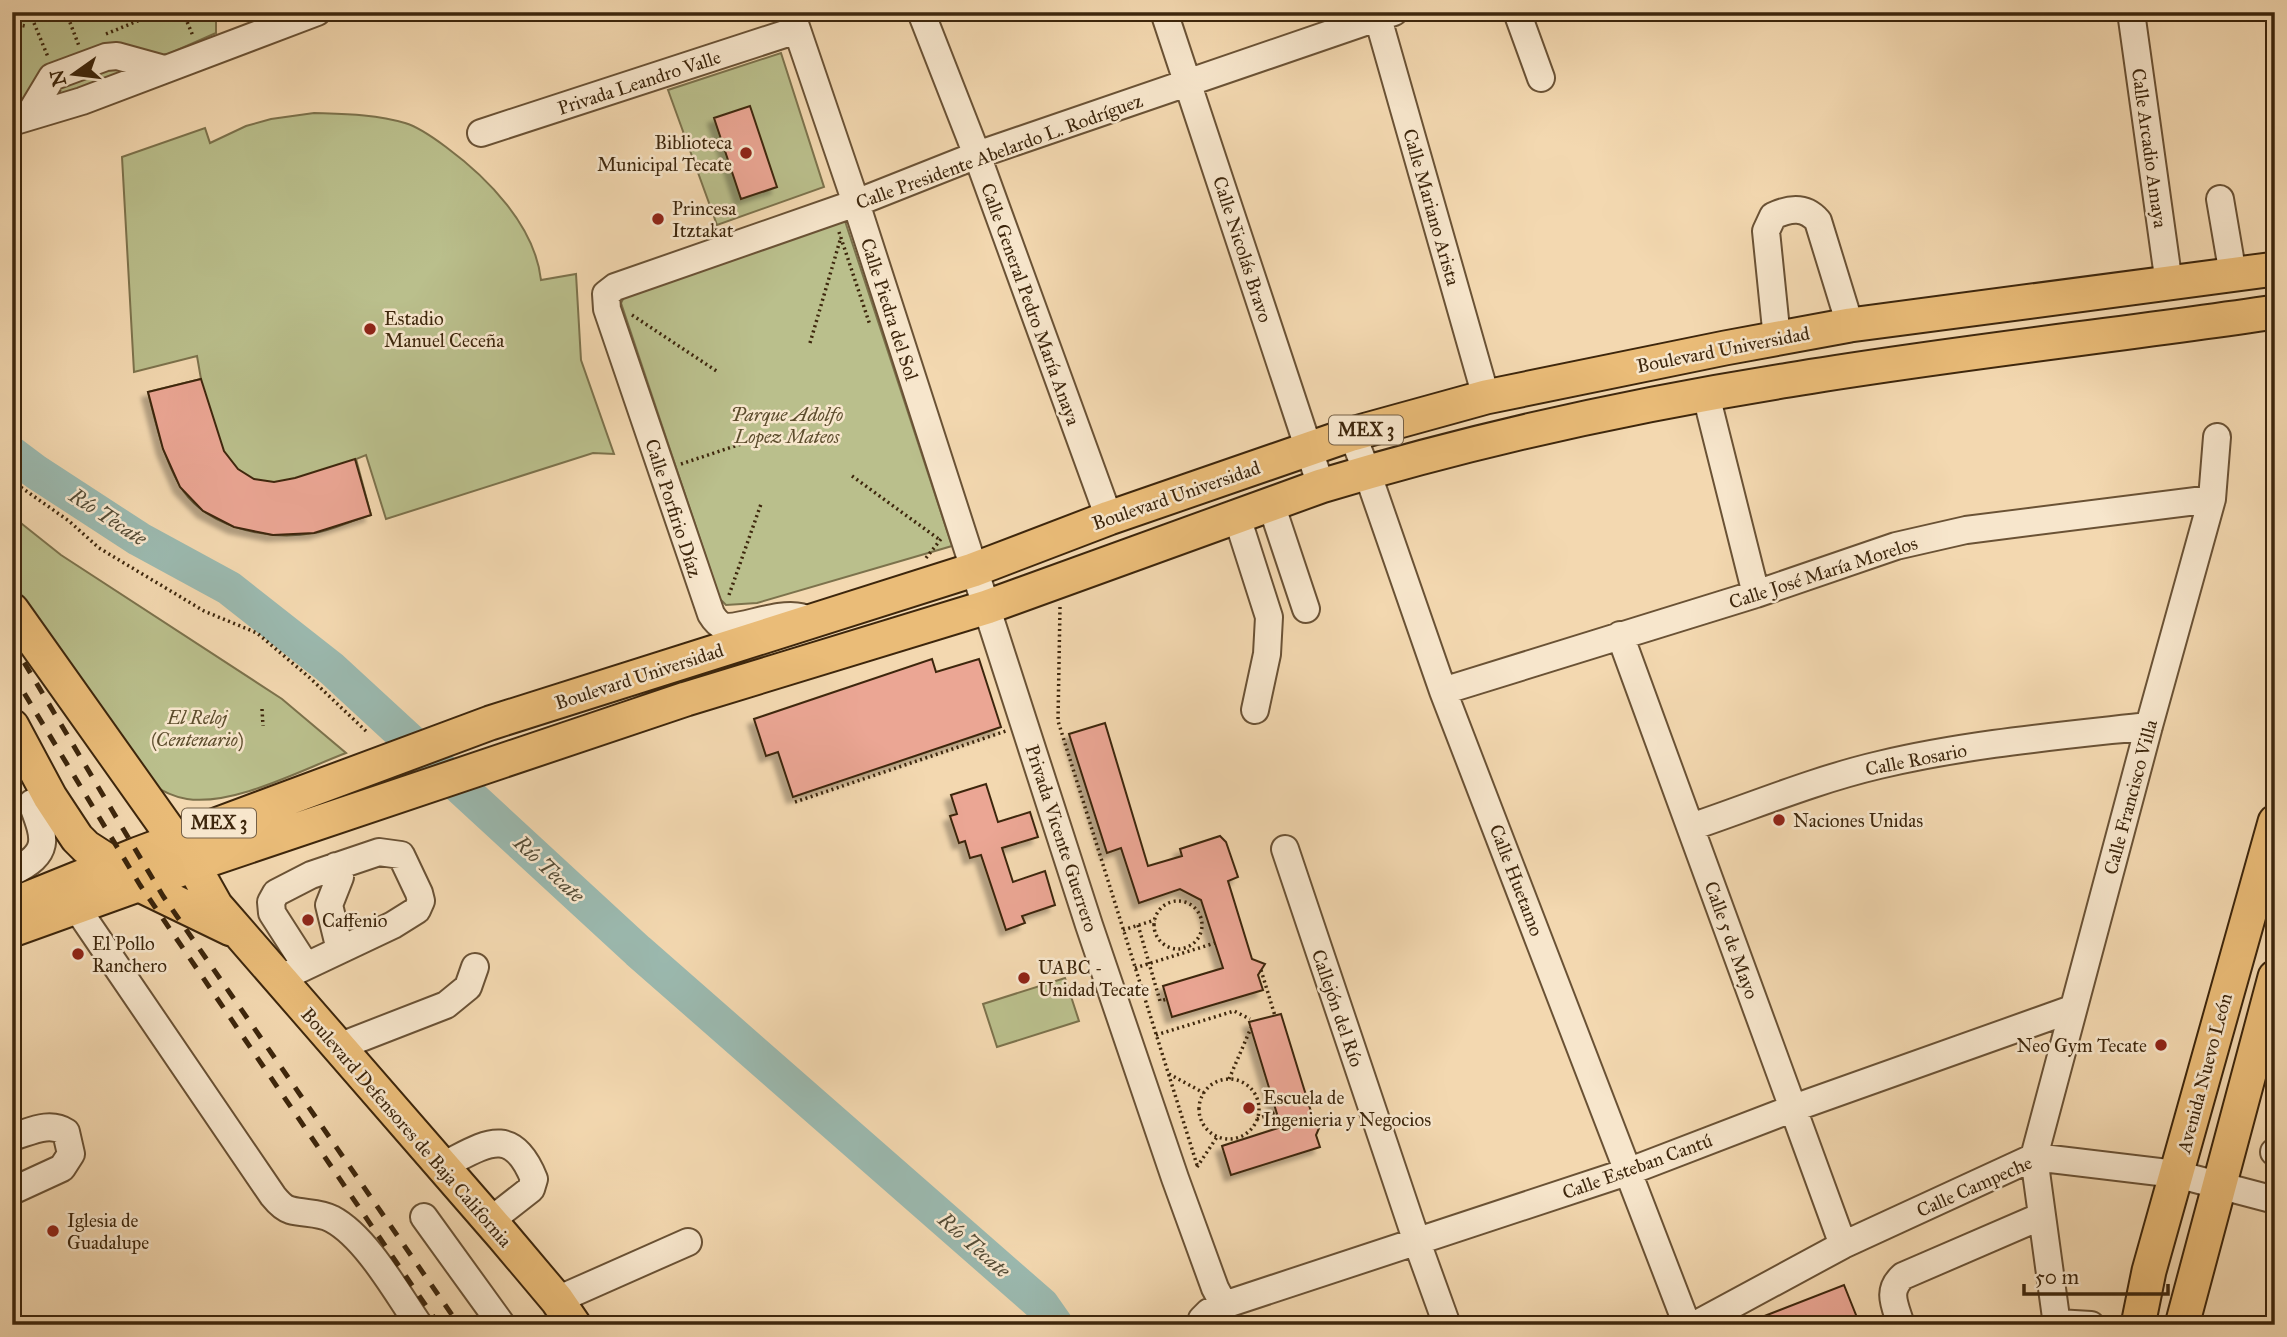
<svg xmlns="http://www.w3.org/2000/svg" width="2287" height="1337" viewBox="0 0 2287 1337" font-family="'IM FELL Great Primer',serif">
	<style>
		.green { fill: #babf8c; stroke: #7c724c; stroke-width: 2 }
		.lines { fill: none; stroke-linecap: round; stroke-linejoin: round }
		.river { stroke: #9bb9af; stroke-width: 35 }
		.building { fill: #eba694; stroke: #3d260c; stroke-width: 2; filter: url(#shadow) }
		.minor-casing { stroke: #6a5235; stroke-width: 30 }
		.major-casing { stroke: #3d260c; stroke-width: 37 }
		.path { stroke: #3d260c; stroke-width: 3.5; stroke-dasharray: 2 3.5; stroke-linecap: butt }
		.minor { stroke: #f7e6cc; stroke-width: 26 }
		.major { stroke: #eabc78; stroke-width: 33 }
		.rail { stroke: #3d260c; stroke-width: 5; stroke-dasharray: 12 12; stroke-linecap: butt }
		.poi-dot { fill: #8f2418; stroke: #f7e6cc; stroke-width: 2.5 }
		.labels { text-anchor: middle; stroke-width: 5; stroke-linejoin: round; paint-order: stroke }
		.shield { fill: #f7e6cc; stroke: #756046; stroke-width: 2 }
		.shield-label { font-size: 18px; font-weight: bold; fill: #3d260c }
		.street-label { font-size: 19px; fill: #3d260c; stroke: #f7e6cc }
		.poi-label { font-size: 19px; fill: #3d260c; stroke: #f7e6cc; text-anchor: start }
		.park-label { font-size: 19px; font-style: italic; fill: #5c4c2c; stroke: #f7e6cc }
		.water-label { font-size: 21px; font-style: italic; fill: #544b35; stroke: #f7e6cc }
	</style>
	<defs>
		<filter id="shadow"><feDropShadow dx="-6" dy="6" stdDeviation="2" flood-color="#0004"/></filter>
	</defs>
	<rect width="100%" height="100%" fill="#f3d8b0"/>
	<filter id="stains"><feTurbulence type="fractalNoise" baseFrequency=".00286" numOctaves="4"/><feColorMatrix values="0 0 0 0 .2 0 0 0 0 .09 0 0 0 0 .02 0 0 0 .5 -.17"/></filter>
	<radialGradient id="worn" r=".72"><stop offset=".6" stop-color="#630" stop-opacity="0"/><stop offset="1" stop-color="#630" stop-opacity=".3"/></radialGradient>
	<path class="green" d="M12,12H216V33L80,93L12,115Z
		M781,53L824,187L717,225L668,90Z
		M314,113C344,114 375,114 405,123C419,127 434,138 446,147C488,178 535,226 541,280L576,274L581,360L614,454L593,453L386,519L366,455L356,459L371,515C352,520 333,530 314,533C268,541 204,528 179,484C163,456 156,424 148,392L201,379L197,356L134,372L122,157L205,128L210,143L246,126L271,119Z
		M845,221L952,546L757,603L726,605L720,599L621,303L625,295Z
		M12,516L61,555L282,699L346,753C301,770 234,806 187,799C172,797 160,789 147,782L12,584Z
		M1065,978L1079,1021L997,1047L983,1004Z"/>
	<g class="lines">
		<path class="river" d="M12,454L36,472L139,539L229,588L332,669L638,951L1042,1305L1056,1325"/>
	</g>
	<path class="building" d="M750,106L777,187L741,199L714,118Z
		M201,379L224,451L238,469L254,479L274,482L295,478L355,459L371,515L314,533L273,535L234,527L203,511L180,487L163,449L148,392Z
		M932,659L936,672L979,659L1001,727L793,797L778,752L766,756L754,719Z
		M1105,723L1148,866L1182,856L1180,849L1220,836L1226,842L1238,877L1228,881L1252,959L1265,964L1258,975L1263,990L1172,1017L1163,986L1223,968L1201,900L1180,889L1139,903L1121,848L1107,853L1069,734Z
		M986,784L998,822L1030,812L1038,837L1002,848L1013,882L1045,871L1055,905L1022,916L1025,923L1006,930L981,855L970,858L965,841L959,843L950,816L957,814L951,795Z
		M1281,1014L1313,1118L1317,1120L1320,1126L1316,1135L1320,1147L1231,1175L1222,1146L1281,1127L1249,1022Z
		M1844,1285L1860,1325H1744V1324Z"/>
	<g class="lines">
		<g class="minor-casing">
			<path id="minor" d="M791,12L856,203L1089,925L1175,1178L1215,1288L1224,1305
				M921,12L977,155L1109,518
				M1164,12L1321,486
				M1517,12L1541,78
				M2131,12L2169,284
				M1378,18L1486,397
				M28,117L52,77L106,57L117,56L164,69
				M12,122L82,101L317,12
				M481,133L797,30
				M2220,199L2233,275
				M1777,339L1766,231L1773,216C1790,208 1805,206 1818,221L1850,325
				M1706,395L1756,594
				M1352,434L1367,472L1443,691L1687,1325
				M1271,504L1306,609
				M1237,517L1269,617L1267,654L1255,710
				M801,617C777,611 738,631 723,626C718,624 714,619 711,614L607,309L606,294L615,287L856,203L977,155L1394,12
				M1620,635L1843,1245
				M1443,691L1756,594L1896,546L1966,530L2212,499
				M1691,827C1753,806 1815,780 1879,765C1967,744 2059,736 2149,726
				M1285,849L1417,1242L1447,1325
				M336,866L340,877L329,905L340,950
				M12,872C52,853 45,838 32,803
				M76,907L273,1196C277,1201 283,1208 290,1210C304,1214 319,1212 332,1219C366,1237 397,1293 419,1325
				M279,979L393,925L417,910L421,901L419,893L401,855L379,852L311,875L276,893L271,902L272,913L306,966
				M338,1047L446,1005L468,987L475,967
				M12,1137C30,1132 49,1121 66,1132L71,1154L62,1168L12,1191
				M2274,1152H2275
				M442,1166C483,1146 511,1122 534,1179L531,1189L490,1221
				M424,1217L502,1325
				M557,1300L688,1242
				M1203,1325L1202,1319L1209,1312L1224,1305L1630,1171L1794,1108L2072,1009
				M1695,1325L1843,1245L2034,1157L2176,1174L2275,1200
				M1901,1325C1895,1305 1886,1291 1903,1276L2042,1216
				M2051,1325L2057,1323L2091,1325
				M2057,1325L2034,1157L2149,726L2212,499L2217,437"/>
		</g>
		<g class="major-casing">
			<path id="major" d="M12,610L193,865L216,906L503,1236L557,1300L574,1325
				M12,726L50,797L77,838L86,847L114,865L140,885L231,929
				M12,905L138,854L490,723L973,570L1109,518L1352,434L1486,397L1725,348L1850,325L2275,269
				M12,930L193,865L686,699L987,607L1321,486C1474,440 1631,405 1789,380C1950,353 2113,336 2275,312
				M2138,1325L2149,1271L2275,822
				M2182,1325L2275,977"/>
		</g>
		<path class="path" d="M66,12L79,46
			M183,12L193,36
			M12,23L25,26
			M34,23L48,57
			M106,34L159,12
			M839,232L870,325
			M632,315L718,372
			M810,343L841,237
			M681,464L741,444
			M852,476L940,540
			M12,481L69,521L99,548L204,611L257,633L310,678L367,732
			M926,558L941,539
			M729,595L761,504
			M1060,607L1058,721L1197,1165
			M262,709L263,726
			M795,802L1006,731
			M1154 925a24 24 0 1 1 48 0a24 24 0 1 1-48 0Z
			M1138,925L1160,1001L1167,999
			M1123,930L1155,920
			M1135,968L1215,943
			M1261,970L1275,1016
			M1156,1035L1234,1011L1250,1019
			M1169,1074L1204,1093
			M1229,1079L1251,1028
			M1199 1109a30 30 0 1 1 60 0a30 30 0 1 1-60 0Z
			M1257,1119L1277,1112
			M1197,1167L1217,1137"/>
		<use href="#minor" class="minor"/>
		<use href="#major" class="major"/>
		<path class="rail" d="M12,642L163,896L459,1325
			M12,673L140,885L439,1325"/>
	</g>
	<g class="poi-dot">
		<circle cx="746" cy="153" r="7"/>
		<circle cx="658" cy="219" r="7"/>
		<circle cx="370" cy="329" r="7"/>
		<circle cx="1779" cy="820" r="7"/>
		<circle cx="308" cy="920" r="7"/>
		<circle cx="78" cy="954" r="7"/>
		<circle cx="1024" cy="978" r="7"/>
		<circle cx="2161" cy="1045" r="7"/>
		<circle cx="1249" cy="1108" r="7"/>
		<circle cx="53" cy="1231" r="7"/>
	</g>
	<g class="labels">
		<g class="shield">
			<rect x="1329" y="415.5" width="74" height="29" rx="5"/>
			<rect x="182" y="808.5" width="74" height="29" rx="5"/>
		</g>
		<g class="shield-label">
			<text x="1366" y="436">MEX 3</text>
			<text x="219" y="829">MEX 3</text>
		</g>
		<g class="street-label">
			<text transform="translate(639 82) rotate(-18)" y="7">Privada Leandro Valle</text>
			<text transform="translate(2150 148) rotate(82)" y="7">Calle Arcadio Amaya</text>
			<text transform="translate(999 151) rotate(-20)" y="7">Calle Presidente Abelardo L. Rodríguez</text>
			<text transform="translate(1432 207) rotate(74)" y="7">Calle Mariano Arista</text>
			<text transform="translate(1243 249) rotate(72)" y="7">Calle Nicolás Bravo</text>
			<text transform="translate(1031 304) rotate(70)" y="7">Calle General Pedro María Anaya</text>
			<text transform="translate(890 309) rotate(72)" y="7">Calle Piedra del Sol</text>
			<text transform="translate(1723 349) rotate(-11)" y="7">Boulevard Universidad</text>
			<text transform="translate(1176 495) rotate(-19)" y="7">Boulevard Universidad</text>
			<text transform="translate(674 508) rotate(72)" y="7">Calle Porfirio Díaz</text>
			<text transform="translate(1823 572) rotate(-18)" y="7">Calle José María Morelos</text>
			<text transform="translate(639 676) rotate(-18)" y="7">Boulevard Universidad</text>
			<text transform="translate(1916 759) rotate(-11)" y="7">Calle Rosario</text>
			<text transform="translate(2130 797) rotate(-75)" y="7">Calle Francisco Villa</text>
			<text transform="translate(1062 838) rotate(72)" y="7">Privada Vicente Guerrero</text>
			<text transform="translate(1517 880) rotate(69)" y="7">Calle Huetamo</text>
			<text transform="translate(1732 940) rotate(70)" y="7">Calle 5 de Mayo</text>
			<text transform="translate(1338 1008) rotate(71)" y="7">Callejón del Río</text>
			<text transform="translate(2204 1073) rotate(-75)" y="7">Avenida Nuevo León</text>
			<text transform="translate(407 1127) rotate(49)" y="7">Boulevard Defensores de Baja California</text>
			<text transform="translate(1637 1166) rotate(-20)" y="7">Calle Esteban Cantú</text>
			<text transform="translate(1974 1186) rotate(-24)" y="7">Calle Campeche</text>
		</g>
		<g class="poi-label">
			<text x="732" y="149" text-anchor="end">Biblioteca<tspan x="732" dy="22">Municipal Tecate</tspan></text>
			<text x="672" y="215">Princesa<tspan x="672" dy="22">Itztakat</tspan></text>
			<text x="384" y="325">Estadio<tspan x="384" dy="22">Manuel Ceceña</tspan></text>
			<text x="1793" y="827">Naciones Unidas</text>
			<text x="322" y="927">Caffenio</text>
			<text x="92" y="950">El Pollo<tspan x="92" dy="22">Ranchero</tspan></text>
			<text x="1038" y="974">UABC -<tspan x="1038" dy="22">Unidad Tecate</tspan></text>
			<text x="2147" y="1052" text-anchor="end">Neo Gym Tecate</text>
			<text x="1263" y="1104">Escuela de<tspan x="1263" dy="22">Ingenieria y Negocios</tspan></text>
			<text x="67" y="1227">Iglesia de<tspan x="67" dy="22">Guadalupe</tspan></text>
		</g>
		<g class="park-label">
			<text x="787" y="421">Parque Adolfo<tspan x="787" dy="22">Lopez Mateos</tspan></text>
			<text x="197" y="724">El Reloj<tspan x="197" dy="22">(Centenario)</tspan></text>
		</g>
		<g class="water-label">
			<text transform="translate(108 517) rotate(33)" y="7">Río Tecate</text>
			<text transform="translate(549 869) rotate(43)" y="7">Río Tecate</text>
			<text transform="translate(974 1245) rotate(41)" y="7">Río Tecate</text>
		</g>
	</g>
	<rect width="2287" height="1337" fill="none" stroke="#f3d8b0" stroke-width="42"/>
	<rect x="14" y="14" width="2259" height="1309" fill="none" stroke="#3d260c" stroke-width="3.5"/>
	<rect x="21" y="21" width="2245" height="1295" fill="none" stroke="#3d260c" stroke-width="2"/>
	<g transform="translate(74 74) rotate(256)" stroke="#f7e6cc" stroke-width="5" paint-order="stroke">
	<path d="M0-5L12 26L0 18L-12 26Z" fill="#3d260c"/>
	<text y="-10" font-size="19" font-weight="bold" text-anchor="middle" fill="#3d260c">N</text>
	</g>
	<path d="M2024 1284v10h144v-10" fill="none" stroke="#3d260c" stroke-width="3.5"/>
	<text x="2035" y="1284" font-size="21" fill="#3d260c" stroke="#f7e6cc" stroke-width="5" paint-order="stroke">50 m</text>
	<rect width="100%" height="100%" filter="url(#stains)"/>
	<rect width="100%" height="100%" fill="url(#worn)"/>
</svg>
